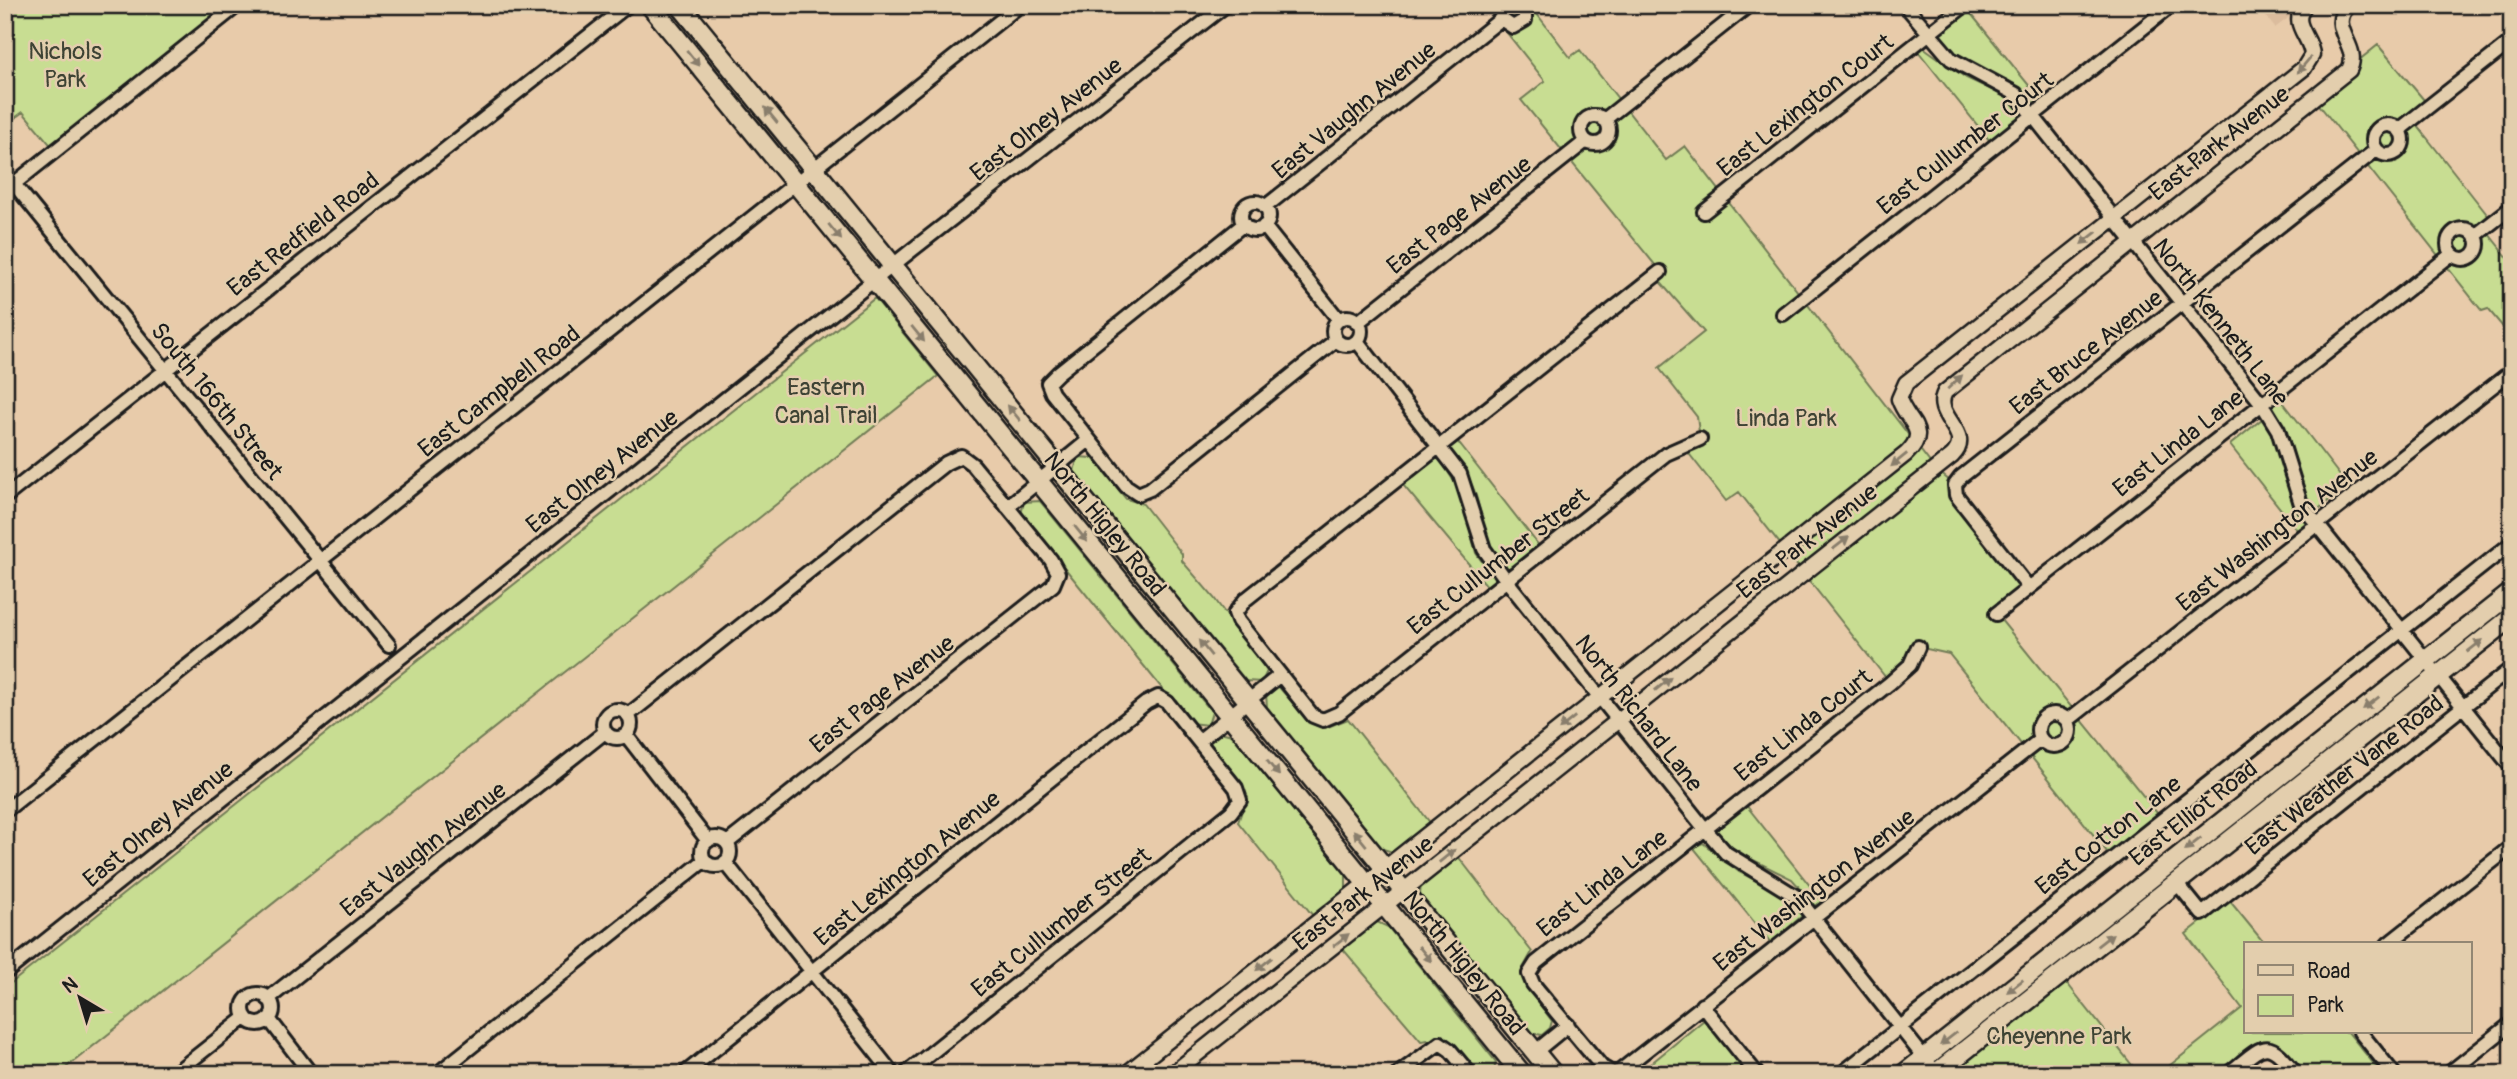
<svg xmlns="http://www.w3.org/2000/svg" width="2517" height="1079" viewBox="0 0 2517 1079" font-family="Pangolin,sans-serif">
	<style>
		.built { fill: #dbbc9d }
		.green { fill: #c8dd92; stroke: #727c57; stroke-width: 2 }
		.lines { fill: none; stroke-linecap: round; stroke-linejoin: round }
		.minor-casing { stroke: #1c1c1c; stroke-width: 18 }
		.tertiary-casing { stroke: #1c1c1c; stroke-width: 19 }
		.secondary-casing { stroke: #1c1c1c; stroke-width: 23 }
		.minor { stroke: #e3cead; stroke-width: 12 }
		.tertiary { stroke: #e3cead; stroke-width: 14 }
		.secondary { stroke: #e3cead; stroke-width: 18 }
		.oneway { fill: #897e6c }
		.labels { text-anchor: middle; stroke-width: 5; stroke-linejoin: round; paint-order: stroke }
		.park-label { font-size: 24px; fill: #3e4334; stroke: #e3cead }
		.street-label { font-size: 24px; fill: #1c1c1c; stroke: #e3cead }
	</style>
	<rect width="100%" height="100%" fill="#e8cbaa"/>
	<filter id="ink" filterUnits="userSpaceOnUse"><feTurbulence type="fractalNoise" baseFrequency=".0143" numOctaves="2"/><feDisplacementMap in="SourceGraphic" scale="14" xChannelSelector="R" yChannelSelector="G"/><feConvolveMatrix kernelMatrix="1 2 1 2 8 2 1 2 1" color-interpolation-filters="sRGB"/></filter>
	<g filter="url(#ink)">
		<path class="built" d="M2257,5H2305L2275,28Z"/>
		<path class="green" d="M5,5H242L53,148L23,112L5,125Z
			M1485,5H1530L1570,57L1580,50L1666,160L1685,146L1935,469L1955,485L2029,588L1996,614L2162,819L2112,858L1949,654L1918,647L1890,683L1739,492L1726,501L1683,446L1700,439L1697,417L1659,368L1704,332L1655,276L1660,271L1521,100L1545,81Z
			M1968,10L2040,99L2033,105L2009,81L1953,54L1937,34Z
			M2378,45L2429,106L2413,120L2493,222L2485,229L2512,263V338L2488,309L2482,311L2313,97Z
			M1923,47L1966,78L2005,96L2023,114L1990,141L1918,51Z
			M875,298L938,376L58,1074H5V988Z
			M2280,398L2347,485L2315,512L2296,476L2289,438L2269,407Z
			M2262,419L2275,438L2292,499L2307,524L2298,531L2230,445Z
			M1457,441L1540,547L1506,573C1486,545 1485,527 1476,496C1471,478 1459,463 1448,448Z
			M1438,456L1460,491L1476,553L1496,581L1487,586L1403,485Z
			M1078,457L1093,458L1126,499L1143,504L1182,554V561L1214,598L1267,671L1262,682L1246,681L1074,471Z
			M1040,501L1212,712L1208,725L1190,723L1021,514L1024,502Z
			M1278,686L1309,722L1325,728L1348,719L1432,825L1396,853L1383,849L1267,707L1266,694Z
			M1220,732L1232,735L1346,875V893L1314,917L1238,822C1254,783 1235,777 1211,748L1210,740Z
			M1746,805L1822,901L1816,906L1792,879L1737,852L1713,828Z
			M1703,843L1739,872L1775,890L1803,915L1771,943L1693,847Z
			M1457,855L1532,952L1522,970L1526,986L1552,1021L1550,1028L1542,1035L1531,1033L1420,896L1421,882Z
			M2229,900L2265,944H2246V1032H2348L2382,1074H2303L2283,1048L2266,1041L2252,1047L2218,1074H2159L2242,1008L2186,934Z
			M1375,921L1388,927L1496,1062L1493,1074H1477C1456,1049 1456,1035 1421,1041L1342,948Z
			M2066,982L2139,1074H1951L1955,1068Z
			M1704,1020L1748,1074H1638Z"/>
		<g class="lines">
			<g class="minor-casing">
				<path id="minor" d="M1502,5L1501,19L1513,27L1525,20V5
					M1905,5L1951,59L2016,94L2033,116L2262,404L2278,430L2301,504L2512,768
					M1581 130a14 14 0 1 1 28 0a14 14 0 1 1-28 0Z
					M1604,120L1749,5
					M2373 140a15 15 0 1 1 30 0a15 15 0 1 1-30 0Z
					M2399,130L2512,41
					M14,184L389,645
					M5,191L238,5
					M1241 216a14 14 0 1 1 28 0a14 14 0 1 1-28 0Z
					M1265,207L1501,19
					M1704,212L1965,5
					M1244,224L1058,373L1048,383L1052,393L1126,486L1138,494L1150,489L1336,340
					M1264,226L1339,320
					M2448 244a15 15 0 1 1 30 0a15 15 0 1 1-30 0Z
					M2475,236L2512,207
					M1660,272L1245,600L1235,613L1238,621L1313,716L1323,720L1339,713L1666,454L1700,439
					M1783,314L2172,5
					M1333 331a14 14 0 1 1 28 0a14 14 0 1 1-28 0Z
					M1357,323L1586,141
					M1357,341L1460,474L1484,549L1507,581L1705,829L1726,853L1797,897L1937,1074
					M5,497L628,5
					M1007,507L1089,440
					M2029,588L1956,495L1955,485L1961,477L2376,150
					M1996,614L2452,254
					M1918,647L1910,665L1890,683L1536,963L1529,974L1533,984L1602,1067L1612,1073L1620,1071L2041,739
					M603 724a14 14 0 1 1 28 0a14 14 0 1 1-28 0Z
					M2038 730a16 16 0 1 1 32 0a16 16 0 1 1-32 0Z
					M628,715L946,463L961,456L973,465L1051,560L1058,573L1053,585L727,843
					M2067,721L2512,371
					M626,735L708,841
					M1199,741L1280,675
					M5,811L1020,5
					M702 852a14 14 0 1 1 28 0a14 14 0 1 1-28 0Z
					M725,862L893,1074
					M2177,883L2202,914L2512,668
					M2388,944L2512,846
					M5,973L912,250L1226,5
					M243 1009a15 15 0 1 1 30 0a15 15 0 1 1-30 0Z
					M268,999L605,732
					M1702,1005L1757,1074
					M269,1019L311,1074
					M2360,1032L2394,1074
					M1535,1052L1568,1025
					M174,1074L245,1018
					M437,1074L705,860
					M684,1074L1146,703L1158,697L1167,702L1236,788L1240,800L1231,812L905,1074
					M1398,1074L1440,1043L1450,1050L1470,1074
					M1841,1074L2512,543
					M2228,1074C2263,1046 2266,1034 2296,1074
					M2448,1074L2512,1023"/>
			</g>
			<g class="tertiary-casing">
				<path id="tertiary" d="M1126,1074L1906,454C1931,430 1907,423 1899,399L1906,383L2304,68L2312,55C2311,36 2289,24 2305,5
					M1172,1074L1952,456C1976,432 1931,417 1945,392L2349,70C2362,45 2325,28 2349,5"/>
			</g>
			<g class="secondary-casing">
				<path id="secondary" d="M650,5L1522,1074
					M680,5L1553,1074
					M1904,1074L2512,592
					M1935,1074L2512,617"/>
			</g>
			<use href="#minor" class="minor"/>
			<use href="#tertiary" class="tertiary"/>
			<use href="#secondary" class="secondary"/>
		</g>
		<defs><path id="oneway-solid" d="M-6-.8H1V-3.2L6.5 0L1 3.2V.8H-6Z" transform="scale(1.75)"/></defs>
		<g class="oneway">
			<use href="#oneway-solid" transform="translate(693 58) rotate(51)"/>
			<use href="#oneway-solid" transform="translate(2304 65) rotate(130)"/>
			<use href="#oneway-solid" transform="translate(771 115) rotate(-129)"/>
			<use href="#oneway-solid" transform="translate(835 232) rotate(51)"/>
			<use href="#oneway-solid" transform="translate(2089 238) rotate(142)"/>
			<use href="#oneway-solid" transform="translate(918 334) rotate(51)"/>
			<use href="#oneway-solid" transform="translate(1955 382) rotate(-43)"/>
			<use href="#oneway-solid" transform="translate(1014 413) rotate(-129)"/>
			<use href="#oneway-solid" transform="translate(1899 460) rotate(141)"/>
			<use href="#oneway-solid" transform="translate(1081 534) rotate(51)"/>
			<use href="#oneway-solid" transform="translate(1841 543) rotate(-38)"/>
			<use href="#oneway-solid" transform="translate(2475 646) rotate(-38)"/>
			<use href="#oneway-solid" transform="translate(1205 648) rotate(-129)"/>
			<use href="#oneway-solid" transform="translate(1663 684) rotate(-39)"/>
			<use href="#oneway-solid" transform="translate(2371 703) rotate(142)"/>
			<use href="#oneway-solid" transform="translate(1567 723) rotate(141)"/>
			<use href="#oneway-solid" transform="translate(1273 768) rotate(51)"/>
			<use href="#oneway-solid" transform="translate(1360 838) rotate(-129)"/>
			<use href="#oneway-solid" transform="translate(2193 844) rotate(142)"/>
			<use href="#oneway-solid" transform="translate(1447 856) rotate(-39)"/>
			<use href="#oneway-solid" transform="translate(1341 940) rotate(-38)"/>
			<use href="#oneway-solid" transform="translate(2105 940) rotate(-38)"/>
			<use href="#oneway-solid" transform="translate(1425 954) rotate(51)"/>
			<use href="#oneway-solid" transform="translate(1264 964) rotate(141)"/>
			<use href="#oneway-solid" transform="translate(2015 986) rotate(142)"/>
			<use href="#oneway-solid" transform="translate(1948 1039) rotate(142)"/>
		</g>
	</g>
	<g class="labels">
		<g class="park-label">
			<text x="65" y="59">Nichols<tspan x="65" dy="28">Park</tspan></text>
			<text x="826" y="395">Eastern<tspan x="826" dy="28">Canal Trail</tspan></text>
			<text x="1786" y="426">Linda Park</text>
			<text x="2059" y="1044">Cheyenne Park</text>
		</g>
		<g class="street-label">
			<text transform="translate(1805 105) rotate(-38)" y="8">East Lexington Court</text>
			<text transform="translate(1354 110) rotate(-39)" y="8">East Vaughn Avenue</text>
			<text transform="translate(1046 119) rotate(-38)" y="8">East Olney Avenue</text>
			<text transform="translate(1965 143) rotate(-38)" y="8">East Cullumber Court</text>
			<text transform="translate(2219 143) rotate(-38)" y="8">East Park Avenue</text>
			<text transform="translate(1459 215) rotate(-38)" y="8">East Page Avenue</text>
			<text transform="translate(303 234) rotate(-38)" y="8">East Redfield Road</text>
			<text transform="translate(2221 322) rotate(52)" y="8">North Kenneth Lane</text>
			<text transform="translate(2086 352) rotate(-38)" y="8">East Bruce Avenue</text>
			<text transform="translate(499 391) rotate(-38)" y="8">East Campbell Road</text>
			<text transform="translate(217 401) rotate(51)" y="8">South 166th Street</text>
			<text transform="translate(2178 443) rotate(-38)" y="8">East Linda Lane</text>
			<text transform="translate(602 471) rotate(-38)" y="8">East Olney Avenue</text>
			<text transform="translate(1105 524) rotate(51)" y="8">North Higley Road</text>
			<text transform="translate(2277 530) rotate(-38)" y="8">East Washington Avenue</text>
			<text transform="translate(1807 541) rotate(-38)" y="8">East Park Avenue</text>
			<text transform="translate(1498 561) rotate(-38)" y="8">East Cullumber Street</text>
			<text transform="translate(882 694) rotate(-38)" y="8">East Page Avenue</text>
			<text transform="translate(1639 713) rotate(52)" y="8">North Richard Lane</text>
			<text transform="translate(1803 725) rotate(-38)" y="8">East Linda Court</text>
			<text transform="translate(2344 775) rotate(-38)" y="8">East Weather Vane Road</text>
			<text transform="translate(2193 813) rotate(-38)" y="8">East Elliot Road</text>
			<text transform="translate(158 824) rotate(-39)" y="8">East Olney Avenue</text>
			<text transform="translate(2108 835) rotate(-38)" y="8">East Cotton Lane</text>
			<text transform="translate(423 849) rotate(-38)" y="8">East Vaughn Avenue</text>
			<text transform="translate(907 868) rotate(-39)" y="8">East Lexington Avenue</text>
			<text transform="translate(1602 883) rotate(-38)" y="8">East Linda Lane</text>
			<text transform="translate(1814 890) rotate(-38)" y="8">East Washington Avenue</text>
			<text transform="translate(1363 893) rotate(-38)" y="8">East Park Avenue</text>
			<text transform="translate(1061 922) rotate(-39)" y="8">East Cullumber Street</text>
			<text transform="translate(1464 963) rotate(51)" y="8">North Higley Road</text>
		</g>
	</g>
	<rect width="2517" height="1079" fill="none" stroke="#e3cead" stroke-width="28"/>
	<rect x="14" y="14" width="2489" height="1051" fill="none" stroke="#1c1c1c" stroke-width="2.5" filter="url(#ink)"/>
	<rect x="2244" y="942" width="228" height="91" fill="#e3cead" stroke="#938773" stroke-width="2"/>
	<rect x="2258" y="965" width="35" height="10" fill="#e3cead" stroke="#938773" stroke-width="2"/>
	<text x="2307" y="978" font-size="21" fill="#1c1c1c">Road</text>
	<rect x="2258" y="995" width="35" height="21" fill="#c8dd92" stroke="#938773" stroke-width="2"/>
	<text x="2307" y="1012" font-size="21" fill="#1c1c1c">Park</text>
	<g transform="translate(80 998) rotate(322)" stroke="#e3cead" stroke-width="5" paint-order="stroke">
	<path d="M0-5L12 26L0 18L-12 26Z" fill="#1c1c1c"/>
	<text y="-10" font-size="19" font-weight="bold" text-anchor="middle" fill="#1c1c1c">N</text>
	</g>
</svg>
